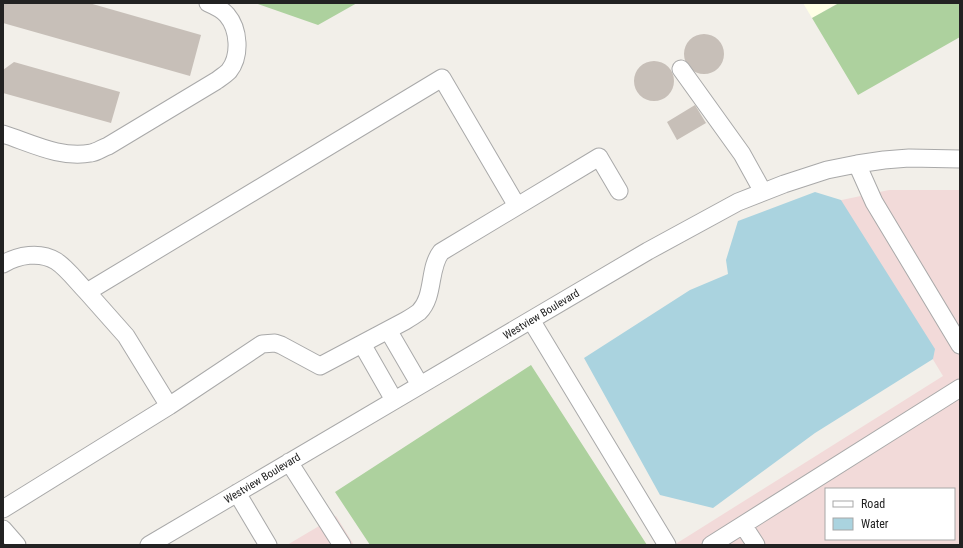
<svg xmlns="http://www.w3.org/2000/svg" width="963" height="548" viewBox="0 0 963 548" font-family="'Roboto Condensed',sans-serif">
	<style>
		.commercial { fill: #f2dad9; fill-rule: evenodd }
		.education { fill: #ffffe5 }
		.forest { fill: #add19e }
		.water { fill: #aad3df }
		.building { fill: #c7bfb8 }
		.lines { fill: none; stroke-linecap: round; stroke-linejoin: round }
		.minor-casing { stroke: #a9a9a9; stroke-width: 19 }
		.minor { stroke: #fff; stroke-width: 17 }
		.labels { text-anchor: middle; stroke-width: 3; stroke-linejoin: round; paint-order: stroke }
		.street-label { font-size: 11px; fill: #222; stroke: #fff }
	</style>
	<rect width="100%" height="100%" fill="#f2efe9"/>
	<path class="commercial" d="M889,190H960V545H674L943,376L837,201ZM826,489H954V539H826Z
		M336,516L354,545H287Z"/>
	<path class="education" d="M803,3H838L812,18Z"/>
	<path class="forest" d="M255,3H357L318,25Z
		M839,3H960V37L858,95L812,18Z
		M531,365L647,545H370L335,492Z"/>
	<path class="water" d="M815,192L841,200L935,349L933,359L815,433L713,508L660,495L584,358L690,290L728,274L726,260L738,221Z"/>
	<path class="building" d="M3,3H89L201,35L190,76L3,23Z
		M684 54a20 20 0 1 1 40 0a20 20 0 1 1-40 0Z
		M634 81a20 20 0 1 1 40 0a20 20 0 1 1-40 0Z
		M14,62L120,92L111,123L3,93V70Z
		M695,105L706,123L677,140L667,122Z"/>
	<g class="lines">
		<g class="minor-casing">
			<path id="minor" d="M681,69L742,154L763,192
				M3,134C31,143 61,159 91,153C97,152 102,148 108,146L216,81C220,78 225,75 229,71C241,56 239,29 227,15C222,9 215,6 208,3
				M857,164L874,202L960,345
				M517,206L442,78L87,292L126,336L169,406L262,344L275,343L281,345L320,366L405,321C410,318 415,315 419,312C435,296 428,269 441,252L599,157L619,191
				M3,264C18,255 40,251 56,261C67,268 78,283 87,292
				M531,320L667,545
				M388,330L420,385
				M362,344L394,400
				M289,462L342,545
				M237,493L268,545
				M3,509L169,406
				M743,525L756,545
				M3,529L17,545
				M149,545L648,251L738,202L784,184L827,170L857,164L884,160L909,158L960,159
				M711,545L960,388"/>
		</g>
		<use href="#minor" class="minor"/>
	</g>
	<g class="labels">
		<g class="street-label">
			<text transform="translate(541 314) rotate(-31)" y="4">Westview Boulevard</text>
			<text transform="translate(262 478) rotate(-31)" y="4">Westview Boulevard</text>
		</g>
	</g>
	<rect width="963" height="548" fill="none" stroke="#222222" stroke-width="8"/>
	<rect x="825" y="488" width="130" height="52" fill="#ffffff" stroke="#a7a7a7"/>
	<rect x="833" y="501" width="20" height="6" fill="#ffffff" stroke="#a7a7a7"/>
	<text x="861" y="508" font-size="12" fill="#222222">Road</text>
	<rect x="833" y="518" width="20" height="12" fill="#aad3df" stroke="#a7a7a7"/>
	<text x="861" y="528" font-size="12" fill="#222222">Water</text>
</svg>
